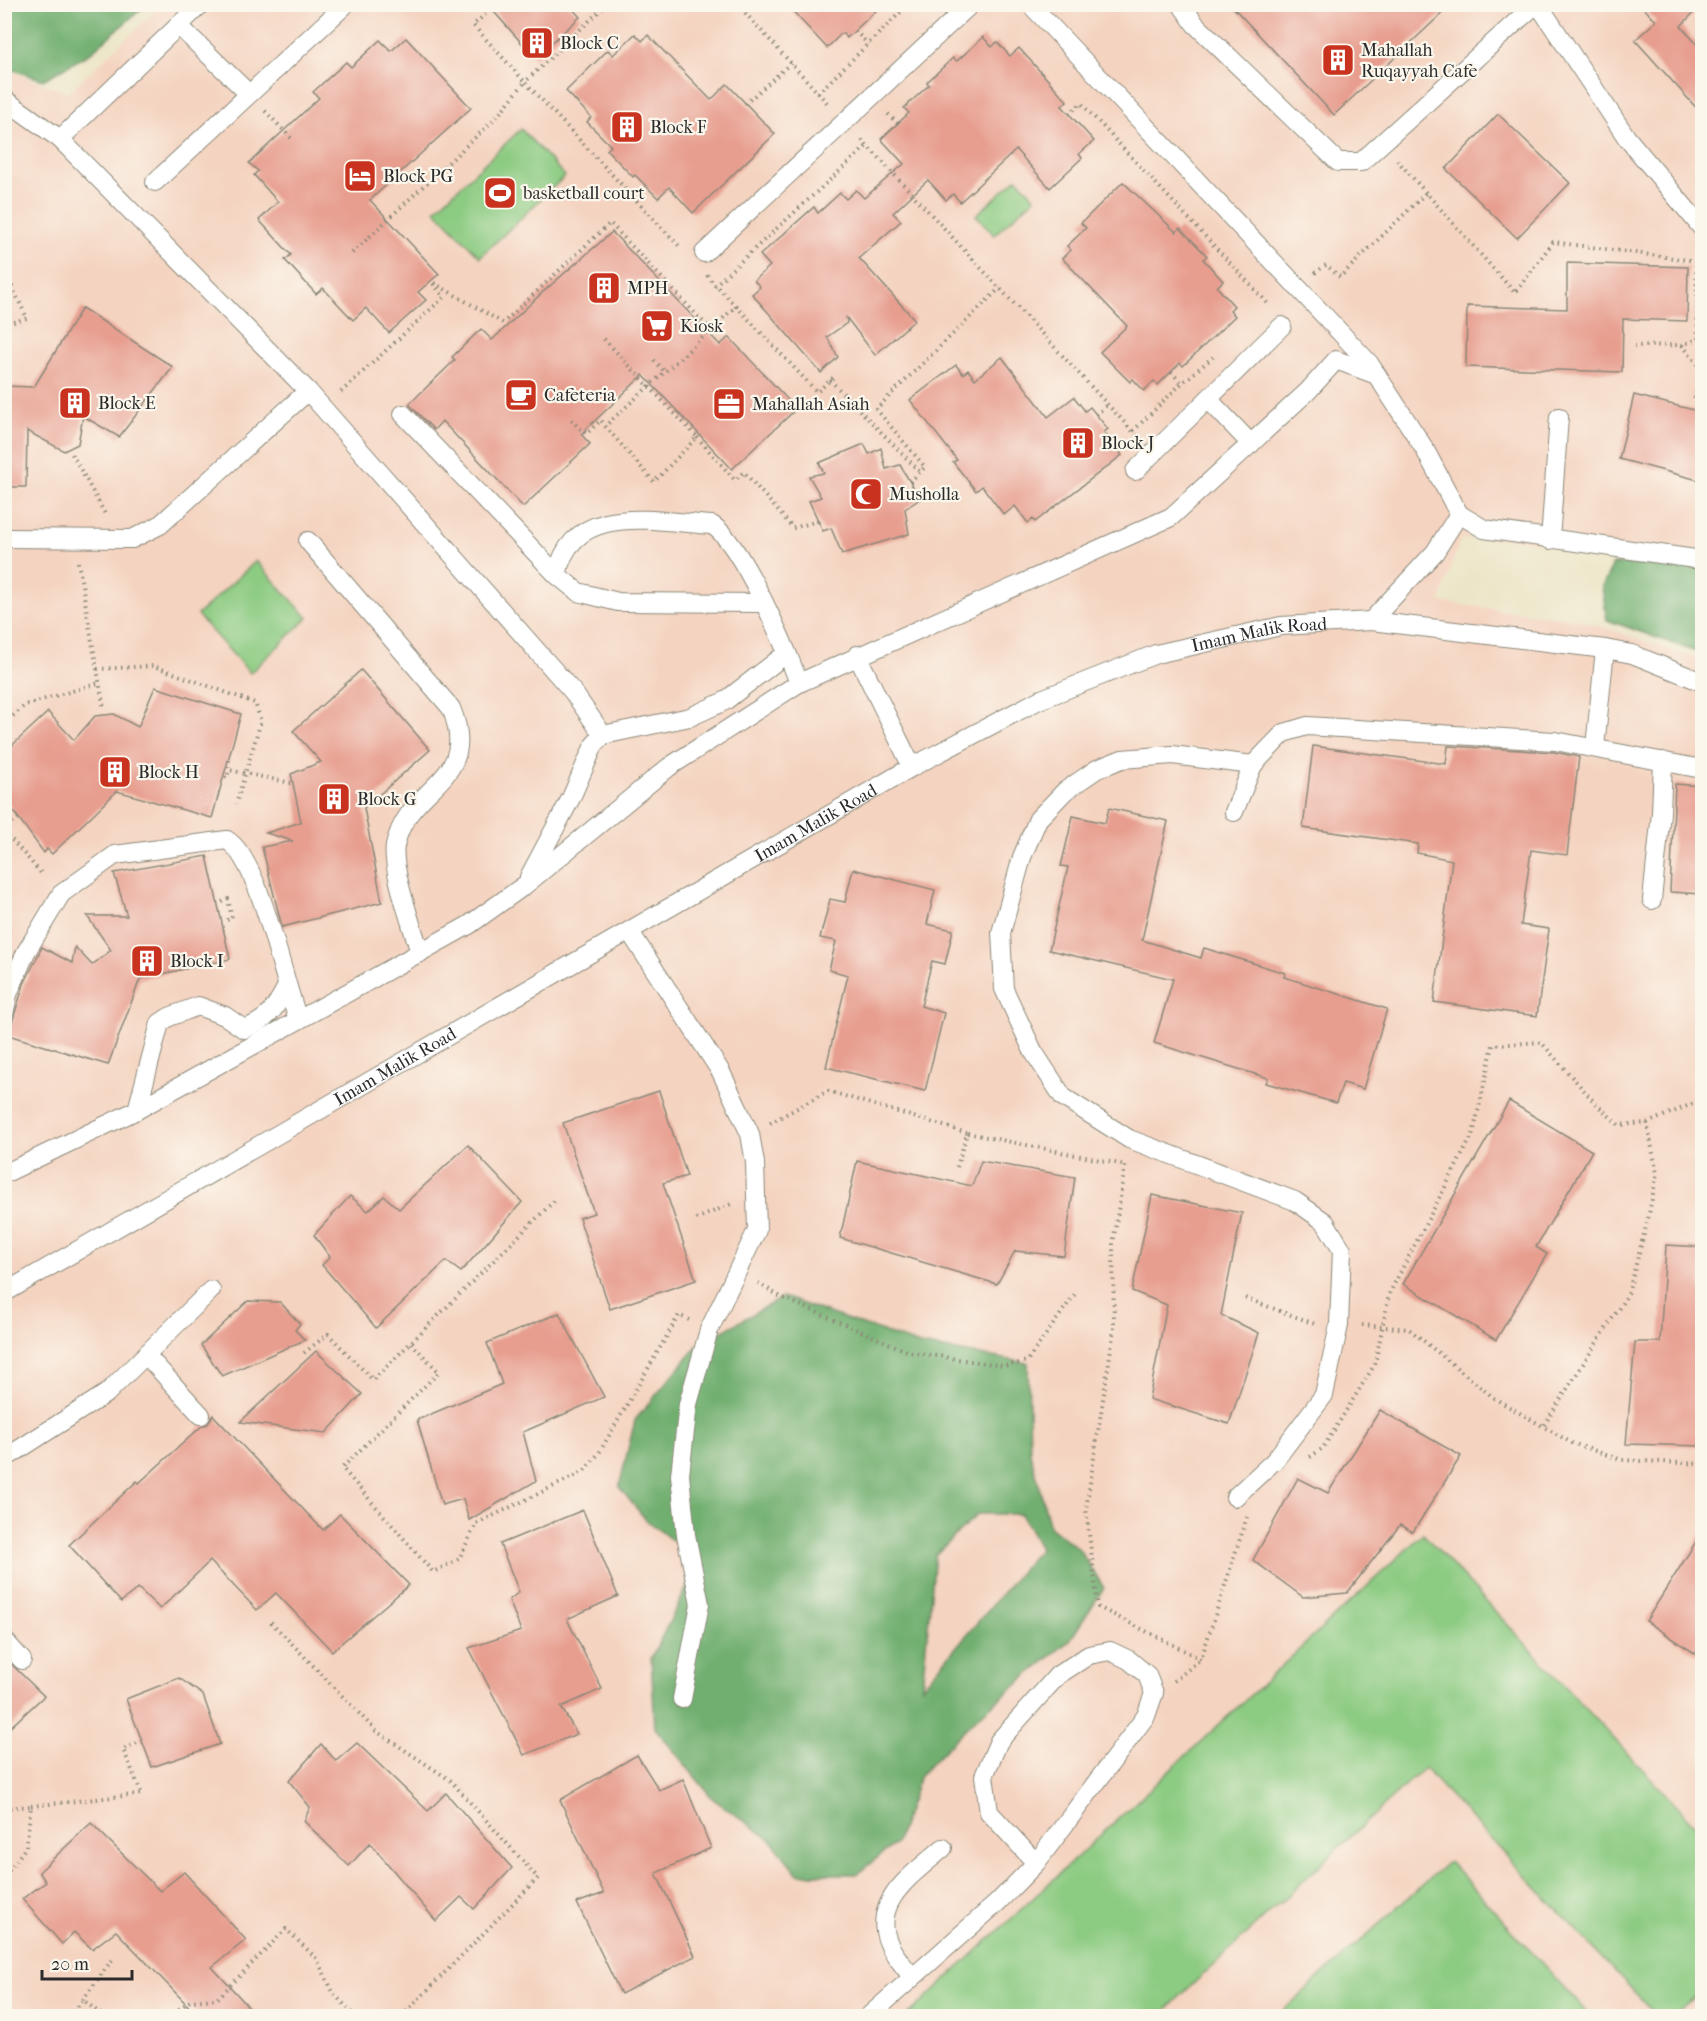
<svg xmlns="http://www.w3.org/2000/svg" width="1707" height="2021" font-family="'IM FELL French Canon',serif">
	<rect width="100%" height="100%" fill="#fbf7ec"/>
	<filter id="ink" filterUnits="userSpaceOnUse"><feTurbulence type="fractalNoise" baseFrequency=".0167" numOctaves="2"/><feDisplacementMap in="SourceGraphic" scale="12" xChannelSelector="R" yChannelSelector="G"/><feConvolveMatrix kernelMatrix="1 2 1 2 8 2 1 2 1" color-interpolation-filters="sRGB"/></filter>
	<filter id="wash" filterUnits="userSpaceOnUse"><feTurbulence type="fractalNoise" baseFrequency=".008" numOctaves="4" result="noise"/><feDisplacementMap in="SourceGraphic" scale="24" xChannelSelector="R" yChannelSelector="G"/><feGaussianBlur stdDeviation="1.35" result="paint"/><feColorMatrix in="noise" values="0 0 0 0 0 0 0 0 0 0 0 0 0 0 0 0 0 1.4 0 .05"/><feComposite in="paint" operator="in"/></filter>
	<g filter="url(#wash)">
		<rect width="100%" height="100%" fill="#ece5c7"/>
		<polygon fill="#f4d3c0" points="163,4 1702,5 1702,562 1504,538 1460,539 1440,602 1580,620 1702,660 1702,2016 5,2016 4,69 68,93"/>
		<g fill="#8ccb82" stroke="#5c7b56" stroke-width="1.5">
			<polygon points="521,129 565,176 480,257 435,210"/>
			<polygon points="1017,178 1035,198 994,235 976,215"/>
			<polygon points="256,561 308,618 250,673 197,615"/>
			<polygon points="1423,1534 1702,1833 1702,1989 1673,2016 1657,2016 1424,1768 1159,2016 907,2016"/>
			<polygon points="1449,1861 1590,2016 1277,2016"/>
		</g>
		<g fill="#71af70" stroke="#4e6d4e" stroke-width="1.5" fill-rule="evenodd">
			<polygon points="4,5 5,4 146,5 89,54 43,80 5,67"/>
			<polygon points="1613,564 1702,567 1702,654 1607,620 1602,587"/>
			<path d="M783,1297L920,1345L1028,1363L1030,1452L1050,1527L1079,1549L1104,1588L1070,1640L974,1720L920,1775L897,1842L857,1874H798L771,1840L713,1799L655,1728L651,1658L700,1562L646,1520L619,1487L635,1420L698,1345ZM978,1514H1021L1040,1549L922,1687L935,1555Z"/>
		</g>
		<g id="blocks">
			<g fill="#e79e8f">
				<polygon points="487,4 568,4 580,17 535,58"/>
				<polygon points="786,4 883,4 847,38 842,33 827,48"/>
				<polygon points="1230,4 1452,4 1334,115"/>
				<polygon points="1640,4 1702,4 1681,26 1702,50 1702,114 1635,40 1656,21"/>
				<polygon points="635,34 642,41 648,35 711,100 727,84 775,134 693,213 669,187 658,198 635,175 633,177 607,150 611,146 587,122 591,117 566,91 608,50 613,55"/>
				<polygon points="983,37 992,47 997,42 1010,56 1019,48 1067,101 1062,106 1094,141 1079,154 1082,158 1050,188 1016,150 960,202 953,194 946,200 928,180 893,213 901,221 859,258 915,320 875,355 846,317 847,323 827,337 838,357 821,373 752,294 760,287 754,280 770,266 760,255 814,207 818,213 840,193 846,199 856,190 864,198 904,164 881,139 909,113 904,108 929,85 927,82 953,58 957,61"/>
				<polygon points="406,38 471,108 370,200 439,274 418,292 426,300 389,333 366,308 353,320 323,288 316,294 285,260 291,255 259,220 278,202 254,175 258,171 249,163 319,98 313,92 346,62 351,67 380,40 391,51"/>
				<polygon points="1498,114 1570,183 1517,238 1446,169"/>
				<polygon points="1123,182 1176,232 1180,228 1207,256 1203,259 1223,281 1217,287 1234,306 1230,310 1235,316 1183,366 1180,363 1158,385 1154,381 1144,391 1133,379 1130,382 1100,352 1127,326 1062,258 1071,250 1067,246 1086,228 1081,223"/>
				<polygon points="612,232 720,345 729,337 790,402 787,404 794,411 732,469 643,375 581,434 590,444 523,507 442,421 434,430 409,404 455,360 452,357 481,329 492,340 544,291"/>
				<polygon points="1567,263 1688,267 1687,321 1623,319 1622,372 1466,367 1467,306 1567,309"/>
				<polygon points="82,308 173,367 119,437 83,416 78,444 64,451 27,431 26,487 4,487 4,386 34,387"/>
				<polygon points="1002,357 1048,417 1074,397 1085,411 1090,407 1108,429 1104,432 1122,455 1035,522 1033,519 1028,523 1015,506 1004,515 982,486 976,491 953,462 957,460 910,400 956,365 963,374 968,370 975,379"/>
				<polygon points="1634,395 1702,412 1702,481 1619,459"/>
				<polygon points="864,444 869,454 881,448 886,469 900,465 920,499 905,509 909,534 842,554 831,528 823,531 809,501 821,497 809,476 824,473 819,463"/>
				<polygon points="361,670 430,750 364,808 382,902 282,927 262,847 293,841 266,833 301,822 291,774 321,762 293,731"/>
				<polygon points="155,687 241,714 212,818 117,791 52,854 47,849 44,853 4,798 4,753 48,712 74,740 95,716 114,714 138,727"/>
				<polygon points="1313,746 1446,764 1448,746 1554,752 1579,757 1567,855 1531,850 1521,925 1549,929 1537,1016 1434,1002 1452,860 1417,853 1418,844 1303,828"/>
				<polygon points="1675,784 1702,786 1702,894 1670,892"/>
				<polygon points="1109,808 1168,821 1142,940 1201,958 1204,948 1285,973 1284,977 1387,1009 1363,1089 1343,1083 1336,1103 1266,1083 1268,1078 1154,1043 1173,979 1049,950 1068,867 1061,866 1073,816 1105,823"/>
				<polygon points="207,856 230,959 140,979 108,1065 8,1035 24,984 42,947 72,963 75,947 92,965 111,950 87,916 127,916 114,873"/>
				<polygon points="853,869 935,890 927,924 953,930 945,964 932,961 921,1006 944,1013 925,1091 826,1067 848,975 829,970 836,941 820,938 830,899 845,902"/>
				<polygon points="659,1091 687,1176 663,1183 696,1280 610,1309 579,1218 594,1213 563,1123"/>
				<polygon points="1509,1101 1592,1151 1536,1247 1547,1254 1496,1340 1403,1284"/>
				<polygon points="468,1145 522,1202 461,1272 446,1261 376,1328 322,1265 330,1257 314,1235 350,1196 368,1211 384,1196 399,1209"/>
				<polygon points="857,1161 972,1186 981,1161 1075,1177 1064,1256 1015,1251 997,1284 840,1238"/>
				<polygon points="1152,1195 1242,1213 1221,1315 1259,1333 1229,1424 1149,1399 1167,1305 1132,1291"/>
				<polygon points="1666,1245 1702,1247 1702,1446 1626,1444 1635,1342 1660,1342"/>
				<polygon points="248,1301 280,1302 300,1324 295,1330 305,1340 222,1376 201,1345"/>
				<polygon points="559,1313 604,1397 523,1432 536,1481 469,1520 463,1499 442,1505 417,1420 502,1384 487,1343"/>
				<polygon points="316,1351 362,1394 326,1433 240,1422"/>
				<polygon points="1380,1410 1461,1456 1413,1532 1400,1525 1347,1593 1303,1597 1253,1560 1298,1478 1328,1493"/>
				<polygon points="213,1415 323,1530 340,1514 409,1585 332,1651 276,1593 257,1610 210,1561 160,1609 138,1588 121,1602 69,1545 137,1481 139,1483 202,1426 208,1424"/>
				<polygon points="583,1510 618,1596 567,1619 602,1689 561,1707 577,1734 524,1755 469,1648 521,1631 509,1600 519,1592 500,1544"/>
				<polygon points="1702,1532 1702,1658 1646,1621"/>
				<polygon points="4,1657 44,1696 4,1733"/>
				<polygon points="179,1678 203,1695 220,1744 152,1767 126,1699"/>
				<polygon points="357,1743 428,1811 446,1793 512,1868 474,1909 461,1897 436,1921 370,1843 349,1866 304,1821 310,1807 289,1781 321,1744 336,1761"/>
				<polygon points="637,1755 659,1790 683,1779 711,1848 656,1873 695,1956 621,1994 577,1903 604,1893 560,1800"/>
				<polygon points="91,1823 160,1891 184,1872 246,1940 212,1967 257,2016 198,2016 116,1931 92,1949 74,1932 62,1944 22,1899 46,1882 39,1872"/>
			</g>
		</g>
	</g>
	<g filter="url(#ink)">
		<use href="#blocks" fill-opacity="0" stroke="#8c8879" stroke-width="1.5"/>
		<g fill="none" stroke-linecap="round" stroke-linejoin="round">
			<defs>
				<g id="service">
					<polyline points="201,4 60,139 308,391 573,692 603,735 594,745 571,798 529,877"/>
					<polyline points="1030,4 1369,363 1424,448 1459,514 1484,529 1702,560"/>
					<polyline points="1181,4 1195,24 1338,162 1361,162 1536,4"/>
					<polyline points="1538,4 1627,138 1702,228"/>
					<polyline points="178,25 249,94"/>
					<polyline points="4,99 60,139"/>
					<polyline points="155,182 344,6"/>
					<polyline points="704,253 971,4"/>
					<polyline points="1208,399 1251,444"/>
					<polyline points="403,414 557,575"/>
					<polyline points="1135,471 1282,326"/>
					<polyline points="4,538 132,539 160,525 308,391"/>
					<polyline points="1550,540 1559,417"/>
					<path d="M308,541L451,708C482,783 407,784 395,846C391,869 413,928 420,953"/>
					<polyline points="1371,621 1435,552 1459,514"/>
					<polyline points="857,655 912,767"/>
					<polyline points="799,683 1171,517 1308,391 1336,360 1377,375"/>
					<polyline points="603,735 690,717 725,701 787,653"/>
					<polyline points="1595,747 1605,649"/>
					<polyline points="1234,812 1253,765"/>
					<polyline points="1652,900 1661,813 1663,761"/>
					<polyline points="630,932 721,1072 750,1134 755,1163 757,1230 709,1330 688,1404 680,1475 686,1535 700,1604 682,1699"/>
					<path d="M4,1015L8,994L26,952L61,894L115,855L227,840C260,860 283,980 298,1019"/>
					<path d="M137,1110L160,1023L169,1017L198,1006L225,1016L244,1029C267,1021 275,1009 286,988"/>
					<path d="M4,1174L137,1110L469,925L525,885L669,767L799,683C786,648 741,542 712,525C657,522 572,500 557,575L578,592L618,602L762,603"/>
					<path id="s1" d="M4,1293L912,767L1039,700L1156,654L1281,626L1371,621L1605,649L1632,654L1702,682"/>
					<polyline points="146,1355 201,1415"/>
					<polyline points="4,1459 107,1393 211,1290"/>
					<polyline points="1235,1497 1275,1460 1324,1395 1339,1325 1342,1250 1325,1222 1295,1201 1129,1139 1063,1097 1033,1051 1004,989 1001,933 1022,857 1038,819 1065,791 1097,769 1122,759 1172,755 1253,765 1284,733 1307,726 1555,741 1702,769"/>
					<polyline points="4,1640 22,1660"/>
					<path d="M912,1977C905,1967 895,1957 890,1946C868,1902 914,1874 943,1848"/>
					<polyline points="869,2016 997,1903 1036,1863 1146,1716 1154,1693 1147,1675 1129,1660 1110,1651 1089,1655 1058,1675 999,1741 984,1776 989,1812 1036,1863"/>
				</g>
			</defs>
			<use href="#service" stroke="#8c8879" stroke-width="20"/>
			<g stroke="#8c8879" stroke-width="4" stroke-dasharray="1.5 4.5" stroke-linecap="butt">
				<polyline points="607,4 525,82 681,248"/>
				<polyline points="737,4 830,106"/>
				<polyline points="855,31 868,44"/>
				<polyline points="818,93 909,4"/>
				<polyline points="745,104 792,62"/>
				<polyline points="265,111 291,138"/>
				<polyline points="888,114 898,124"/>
				<polyline points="1069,114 1081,103 1270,306"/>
				<polyline points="862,140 1136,435"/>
				<polyline points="1397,160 1515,293 1553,242 1696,261 1698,339 1682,345 1634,346"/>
				<polyline points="352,253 496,118 525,82 473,25 488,12"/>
				<polyline points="4,270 27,318 4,325"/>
				<polyline points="1315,273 1326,265 1340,277 1426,193"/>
				<polyline points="707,275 715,285 867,146"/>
				<polyline points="434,283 503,323 610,223 711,330 736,306 715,285"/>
				<polyline points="736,306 817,392 836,375"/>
				<path d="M604,339L697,437L654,482L605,426C640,394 676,362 711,330"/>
				<polyline points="1682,345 1702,369 1694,401"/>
				<polyline points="654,360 665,372"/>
				<polyline points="1171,372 1182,383"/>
				<polyline points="830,380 920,472"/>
				<polyline points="341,392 444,297 431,281"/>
				<polyline points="1096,415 1108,404"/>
				<polyline points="571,420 586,434 601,420 605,426"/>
				<polyline points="1133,431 1182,383 1213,357"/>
				<polyline points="697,437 735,480 744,472 793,528 818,521"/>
				<polyline points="72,454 105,514"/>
				<polyline points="910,482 925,467 876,409 1000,288"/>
				<polyline points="78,562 104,709"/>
				<polyline points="97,669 154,666 255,703 261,721 236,804"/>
				<polyline points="4,724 25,705 99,683"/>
				<polyline points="229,760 229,770 291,783"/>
				<polyline points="225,777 227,778 229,770"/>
				<polyline points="4,815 11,823 18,818"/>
				<polyline points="4,831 41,873"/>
				<polyline points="222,902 228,899 232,918 227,920"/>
				<polyline points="770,1123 828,1091 967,1133"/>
				<polyline points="957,1167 967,1133 1125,1165 1113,1244 1114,1329 1086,1509 1098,1607 1201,1659 1247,1517"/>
				<polyline points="696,1219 734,1203"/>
				<polyline points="758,1283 781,1297 909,1352 1005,1366 1027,1361 1075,1294"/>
				<polyline points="1245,1298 1315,1324"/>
				<polyline points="1362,1325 1409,1329 1494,1398 1572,1443 1622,1460 1702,1464"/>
				<polyline points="411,1343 439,1372 342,1468 433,1572 459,1559 476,1524 583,1472 599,1453 679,1315 689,1320"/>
				<polyline points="304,1353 328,1334 373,1380 555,1200"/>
				<polyline points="1544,1425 1628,1294 1648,1219 1657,1173 1647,1123"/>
				<polyline points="1310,1457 1323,1448 1375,1364 1389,1294 1473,1134 1493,1045 1541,1042 1595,1103 1619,1125 1647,1123 1692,1104 1702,1104"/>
				<polyline points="271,1622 376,1731 450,1780 538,1878 402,2016"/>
				<polyline points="1174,1681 1201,1659"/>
				<polyline points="31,1806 142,1794 123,1749 142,1741"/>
				<polyline points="4,1808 31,1806 26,1847 4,1877"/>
				<polyline points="83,2000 114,1957"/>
				<polyline points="4,2013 8,2016"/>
				<polyline points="70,2016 83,2000 103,2016"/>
				<polyline points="169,2016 190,2001 217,1999 286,1929 317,1959 334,1994 355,2016"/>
			</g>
			<use href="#service" stroke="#fff" stroke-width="18"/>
		</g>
	</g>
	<defs>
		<symbol id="building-square" viewBox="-11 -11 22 22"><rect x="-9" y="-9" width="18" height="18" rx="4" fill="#c8321e" stroke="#fbf7ec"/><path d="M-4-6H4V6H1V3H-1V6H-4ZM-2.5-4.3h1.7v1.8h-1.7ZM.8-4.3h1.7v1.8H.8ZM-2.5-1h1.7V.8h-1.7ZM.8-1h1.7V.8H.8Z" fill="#fff"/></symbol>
		<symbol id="hotel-square" viewBox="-11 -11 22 22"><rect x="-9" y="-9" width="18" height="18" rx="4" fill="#c8321e" stroke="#fbf7ec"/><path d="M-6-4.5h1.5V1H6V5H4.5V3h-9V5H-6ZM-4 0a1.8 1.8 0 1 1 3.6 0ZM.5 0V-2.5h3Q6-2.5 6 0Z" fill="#fff"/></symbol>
		<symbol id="stadium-square" viewBox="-11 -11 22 22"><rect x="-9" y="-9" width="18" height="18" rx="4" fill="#c8321e" stroke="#fbf7ec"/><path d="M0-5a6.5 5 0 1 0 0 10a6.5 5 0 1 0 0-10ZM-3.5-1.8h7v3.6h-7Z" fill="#fff"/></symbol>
		<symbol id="supermarket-square" viewBox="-11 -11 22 22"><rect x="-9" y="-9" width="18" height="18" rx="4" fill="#c8321e" stroke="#fbf7ec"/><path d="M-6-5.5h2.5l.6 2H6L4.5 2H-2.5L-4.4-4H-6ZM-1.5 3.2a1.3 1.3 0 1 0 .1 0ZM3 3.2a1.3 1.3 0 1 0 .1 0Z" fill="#fff"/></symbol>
		<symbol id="cafe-square" viewBox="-11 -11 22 22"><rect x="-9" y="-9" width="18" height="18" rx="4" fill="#c8321e" stroke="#fbf7ec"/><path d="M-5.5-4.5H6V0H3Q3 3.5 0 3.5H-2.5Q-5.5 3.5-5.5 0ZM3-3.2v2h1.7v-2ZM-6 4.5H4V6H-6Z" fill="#fff"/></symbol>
		<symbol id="office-square" viewBox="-11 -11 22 22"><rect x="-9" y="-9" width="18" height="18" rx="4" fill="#c8321e" stroke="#fbf7ec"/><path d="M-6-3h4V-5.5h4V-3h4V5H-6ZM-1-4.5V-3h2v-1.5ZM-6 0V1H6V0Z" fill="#fff"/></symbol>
		<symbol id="mosque-square" viewBox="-11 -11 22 22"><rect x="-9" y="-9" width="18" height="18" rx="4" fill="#c8321e" stroke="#fbf7ec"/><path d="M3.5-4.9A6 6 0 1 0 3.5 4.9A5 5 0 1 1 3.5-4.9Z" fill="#fff"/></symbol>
	</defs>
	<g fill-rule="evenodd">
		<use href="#building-square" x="518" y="24" width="38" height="38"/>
		<use href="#building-square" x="1319" y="41" width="38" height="38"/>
		<use href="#building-square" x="608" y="108" width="38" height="38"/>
		<use href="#hotel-square" x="341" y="157" width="38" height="38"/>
		<use href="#stadium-square" x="481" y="174" width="38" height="38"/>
		<use href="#building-square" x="585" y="269" width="38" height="38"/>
		<use href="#supermarket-square" x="638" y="307" width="38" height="38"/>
		<use href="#cafe-square" x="502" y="376" width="38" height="38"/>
		<use href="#building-square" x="56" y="384" width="38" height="38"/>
		<use href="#office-square" x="710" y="385" width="38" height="38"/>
		<use href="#building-square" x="1059" y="424" width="38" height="38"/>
		<use href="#mosque-square" x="847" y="475" width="38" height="38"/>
		<use href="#building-square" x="96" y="753" width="38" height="38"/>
		<use href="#building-square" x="315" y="780" width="38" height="38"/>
		<use href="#building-square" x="128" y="942" width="38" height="38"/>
	</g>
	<g text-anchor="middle" stroke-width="4.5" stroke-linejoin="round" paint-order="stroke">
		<g font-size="18" fill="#2b2b2b" stroke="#fbf7ec" text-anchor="start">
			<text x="560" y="49">Block C</text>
			<text x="1361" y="56">Mahallah<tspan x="1361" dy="21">Ruqayyah Cafe</tspan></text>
			<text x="650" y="133">Block F</text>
			<text x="383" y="182">Block PG</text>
			<text x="523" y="199">basketball court</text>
			<text x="627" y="294">MPH</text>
			<text x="680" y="332">Kiosk</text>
			<text x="544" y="401">Cafeteria</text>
			<text x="98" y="409">Block E</text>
			<text x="752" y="410">Mahallah Asiah</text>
			<text x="1101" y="449">Block J</text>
			<text x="889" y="500">Musholla</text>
			<text x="138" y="778">Block H</text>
			<text x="357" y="805">Block G</text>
			<text x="170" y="967">Block I</text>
		</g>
		<g font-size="18" fill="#2b2b2b" stroke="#fbf7ec">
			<text dy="6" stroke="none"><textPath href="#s1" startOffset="1424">Imam Malik Road</textPath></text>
			<text dy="6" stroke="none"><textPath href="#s1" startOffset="938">Imam Malik Road</textPath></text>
			<text dy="6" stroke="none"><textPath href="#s1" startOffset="452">Imam Malik Road</textPath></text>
		</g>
	</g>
	<rect width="1707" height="2021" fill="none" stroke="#fbf7ec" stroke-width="24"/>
	<path d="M42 1970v9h90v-9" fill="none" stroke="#2b2b2b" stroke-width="3"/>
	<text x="51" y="1970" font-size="18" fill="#2b2b2b" stroke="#fbf7ec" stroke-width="4.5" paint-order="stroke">20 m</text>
</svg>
